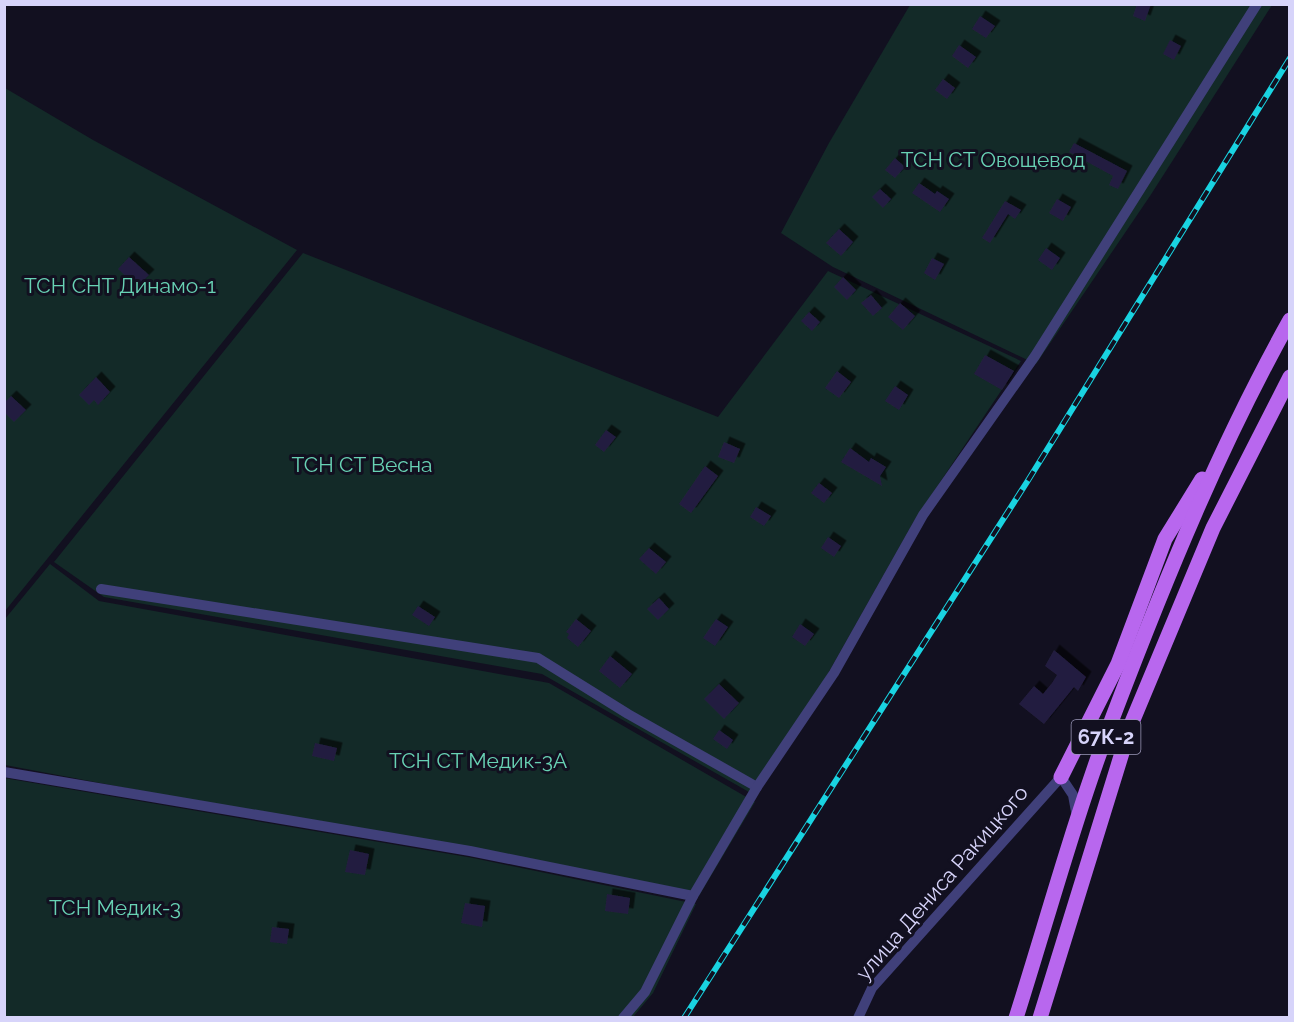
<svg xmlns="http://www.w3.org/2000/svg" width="1294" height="1022" font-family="Raleway,sans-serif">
	<defs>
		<filter id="shadow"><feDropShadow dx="5.5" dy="-5.5" stdDeviation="0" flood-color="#0009"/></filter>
	</defs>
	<rect width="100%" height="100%" fill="#121020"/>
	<g fill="#132a28">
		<polygon points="910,5 1272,5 1150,196 1036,364 833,267 781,233 829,143"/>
		<polygon points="5,88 93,140 297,250 5,611"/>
		<polygon points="303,253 718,417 828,271 1021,361 914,521 822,684 749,792 542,674 104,597 54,562"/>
		<polygon points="50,564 99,601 549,683 755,802 699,896 5,765 5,619"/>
		<polygon points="4,778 473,858 696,904 653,993 633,1017 5,1017"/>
	</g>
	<g fill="#241e3f" filter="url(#shadow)">
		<polygon points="1137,4 1151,4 1145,21 1133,16"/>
		<polygon points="980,16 995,26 986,38 972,29"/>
		<polygon points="1170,40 1181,46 1174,60 1163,54"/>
		<polygon points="959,45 976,57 968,68 952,56"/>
		<polygon points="943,79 955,88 947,99 935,90"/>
		<polygon points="1074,143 1127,171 1118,189 1109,185 1113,176 1069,152"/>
		<polygon points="895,158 905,167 895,178 885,170"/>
		<polygon points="919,183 935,194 937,191 949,199 940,212 912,193"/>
		<polygon points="880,189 891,199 883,208 872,197"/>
		<polygon points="1057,199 1071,207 1063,221 1049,213"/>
		<polygon points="1005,201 1021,210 1015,219 1008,214 990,243 982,238"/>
		<polygon points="839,229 853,242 841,256 826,243"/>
		<polygon points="1046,248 1060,258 1052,270 1038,260"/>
		<polygon points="129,257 149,275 137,287 118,269"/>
		<polygon points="932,258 944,264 935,280 924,273"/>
		<polygon points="843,277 856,290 847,300 834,287"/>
		<polygon points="871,295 882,308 873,316 861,303"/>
		<polygon points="900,303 915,316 903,330 888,317"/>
		<polygon points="809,312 820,322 812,331 801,321"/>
		<polygon points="985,355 1014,371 1002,390 974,374"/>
		<polygon points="837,371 851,382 839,398 825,388"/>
		<polygon points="96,377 110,392 98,405 94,400 89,405 79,395"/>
		<polygon points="895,386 908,395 899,410 885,401"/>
		<polygon points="11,396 26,410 14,422 4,412 4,403"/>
		<polygon points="606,430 616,437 604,452 595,445"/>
		<polygon points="724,442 740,449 734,463 718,457"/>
		<polygon points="850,448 869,462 871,458 886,467 880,476 882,486 841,462"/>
		<polygon points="705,466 718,476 691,513 679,504"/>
		<polygon points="819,483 832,493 824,503 811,493"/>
		<polygon points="756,507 771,516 764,526 750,517"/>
		<polygon points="828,537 841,546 834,557 821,548"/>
		<polygon points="649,548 666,562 656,574 639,559"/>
		<polygon points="659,598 669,609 658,620 647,609"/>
		<polygon points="418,606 435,617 429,626 412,615"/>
		<polygon points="576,619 591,631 578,647 567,638 569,634 566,632"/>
		<polygon points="716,619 728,627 715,646 703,638"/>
		<polygon points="800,624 814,634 805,646 792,637"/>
		<polygon points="1054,650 1086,677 1078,691 1074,687 1044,724 1019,704 1034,686 1043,694 1052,683 1057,675 1045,666"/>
		<polygon points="610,656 632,674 620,688 599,671"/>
		<polygon points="719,684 739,703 724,719 704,699"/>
		<polygon points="719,730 733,740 727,749 713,739"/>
		<polygon points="315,743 337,748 334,761 312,756"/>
		<polygon points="350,850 369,854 365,875 345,872"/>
		<polygon points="607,894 630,898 628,914 605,911"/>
		<polygon points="465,903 485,906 482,927 461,923"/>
		<polygon points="272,927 289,929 287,944 270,942"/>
	</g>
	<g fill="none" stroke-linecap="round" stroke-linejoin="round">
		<g stroke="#40407a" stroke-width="10">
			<polyline points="101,589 538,658 628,714 757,787"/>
			<polyline points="4,772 470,851 693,896"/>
			<polyline points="623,1018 645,992 693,896 757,787 834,673 923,515 1035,356 1257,4"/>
			<polyline points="858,1018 872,988 1061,777 1073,795 1077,817"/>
		</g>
		<g stroke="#b867ee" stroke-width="15">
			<polyline points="1061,777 1118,664 1165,539 1202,479"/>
			<path d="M1016,1018C1048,917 1076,813 1114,714C1165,580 1220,445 1290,320"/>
			<polyline points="1040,1018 1130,727 1213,528 1290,377"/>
		</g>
		<defs>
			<polyline id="rail" points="684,1018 1027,482 1290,58"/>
		</defs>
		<use href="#rail" stroke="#19d3e1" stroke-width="6"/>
		<use href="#rail" stroke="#121020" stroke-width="4" stroke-dasharray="11" stroke-linecap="butt"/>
	</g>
	<g text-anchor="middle" stroke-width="6" stroke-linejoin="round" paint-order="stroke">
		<rect fill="#121020" stroke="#9c99b9" stroke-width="1.5" x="1071.5" y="720" width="69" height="34" rx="4.5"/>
		<g font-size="20" font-weight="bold" fill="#d7d4fa">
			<text x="1106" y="744">67К-2</text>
		</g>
		<g font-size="21" fill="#68d2b4" stroke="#121020">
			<text x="993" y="167">ТСН СТ Овощевод</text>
			<text x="120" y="293">ТСН СНТ Динамо-1</text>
			<text x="362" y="472">ТСН СТ Весна</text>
			<text x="478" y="768">ТСН СТ Медик-3А</text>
			<text x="115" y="915">ТСН Медик-3</text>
		</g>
		<g font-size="21" fill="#d7d4fa" stroke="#121020">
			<text transform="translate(942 883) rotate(-49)" y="7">улица Дениса Ракицкого</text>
		</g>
	</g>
	<rect width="1294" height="1022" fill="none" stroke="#d7d4fa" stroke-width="12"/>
</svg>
